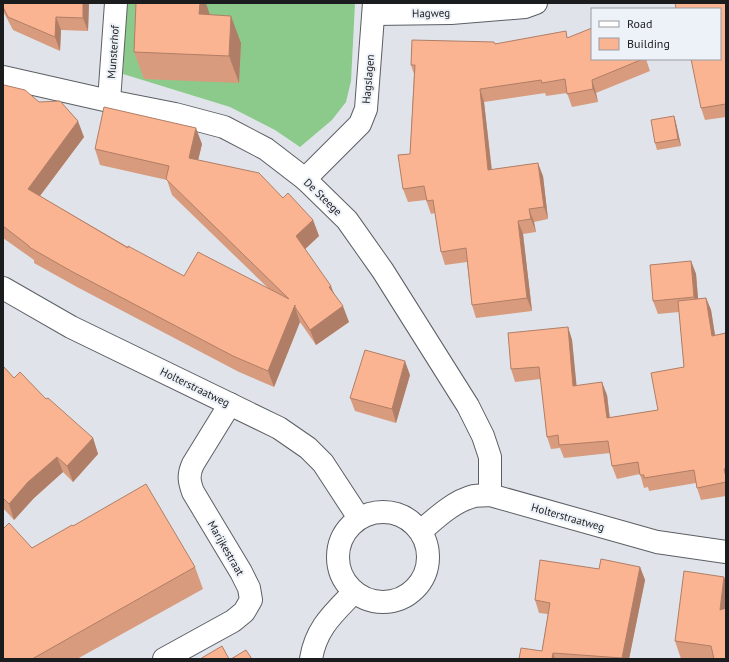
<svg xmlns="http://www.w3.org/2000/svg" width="729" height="662" font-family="'PT Sans',sans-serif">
	<rect width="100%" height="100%" fill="#e0e4ea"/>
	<polygon fill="#8cca8c" points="126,3 355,3 351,81 346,102 332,120 300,147 275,130 230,107 123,74"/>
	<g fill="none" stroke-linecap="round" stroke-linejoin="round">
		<defs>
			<g id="minor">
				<polyline points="374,14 451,13 525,7 536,3"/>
				<polyline points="3,77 109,101 175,114 224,127 266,149 305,179 347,220 383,271 468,406 483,436 490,457 490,495"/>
				<polyline points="109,101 116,3"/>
				<polyline points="305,179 360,124 366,109 374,3"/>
				<path d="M164,659L233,621L244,612L251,600L249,588L241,572L193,492C189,481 188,475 193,464L230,404"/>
			</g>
			<polyline id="tertiary" points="3,288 71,327 279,428 308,448 323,463 359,518"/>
			<g id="secondary">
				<circle cx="383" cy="557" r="45"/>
				<path d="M421,531C436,518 454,501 474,496C479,495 485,496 490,495L657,542L726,552"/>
				<path d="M311,659C316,628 333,614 354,592"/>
			</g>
		</defs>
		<use href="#minor" stroke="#5b5f64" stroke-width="24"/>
		<use href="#tertiary" stroke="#5b5f64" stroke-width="24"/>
		<use href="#secondary" stroke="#5b5f64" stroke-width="24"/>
		<use href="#minor" stroke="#fff" stroke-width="22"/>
		<use href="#tertiary" stroke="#fff" stroke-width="22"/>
		<use href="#secondary" stroke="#fff" stroke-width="22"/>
	</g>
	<g fill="#d89b7e">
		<polygon points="3,3 89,3 88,31 61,30 60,51 13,30 3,11"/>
		<polygon points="726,3 726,117 705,120 701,108 720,59"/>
		<polygon points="210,15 241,43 239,83 144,79 134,52"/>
		<polygon points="568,38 592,59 646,59 650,71 596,93 598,102 572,107 567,93 546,96 545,93 484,102 492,170 543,176 548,219 534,222 536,232 523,234 532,311 476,318 472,305 467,262 445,265 441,252 435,213 431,214 426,200 408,202 403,189 410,154 414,74 411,65 495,44"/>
		<polygon points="3,86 39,102 84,137 40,196 128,247 184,276 268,288 172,195 167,180 100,165 95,149 202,144 198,160 283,198 313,220 319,236 305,249 334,293 349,322 316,345 300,322 274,387 239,372 77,287 34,263 34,260 3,238"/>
		<polygon points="674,116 676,123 681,146 657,150 655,143"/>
		<polygon points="691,261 696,274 698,299 706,298 711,310 715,335 726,333 726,496 701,500 697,488 696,483 649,491 648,487 644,488 640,474 617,479 612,466 610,453 564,458 560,448 551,449 547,437 541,379 515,382 511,369 568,327 572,340 576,386 607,395 610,418 658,410 684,367 679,312 658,314 653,301"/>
		<polygon points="3,366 14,378 46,399 93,438 98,454 73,482 63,472 34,498 14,520 3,508"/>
		<polygon points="410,375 396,423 355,411 350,398"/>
		<polygon points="73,526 195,567 203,589 77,659 3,659 32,548"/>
		<polygon points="640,567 645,580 629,659 519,659 542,651 548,614 539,613 535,600 599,569"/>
		<polygon points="726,582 726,659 681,659 675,641"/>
	</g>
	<g fill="#b07e66">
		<polygon points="83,3 89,3 88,31 83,18"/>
		<polygon points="200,3 206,3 210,15 199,14"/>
		<polygon points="231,16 241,43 239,83 229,56"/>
		<polygon points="56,17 61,30 60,51 55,37"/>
		<polygon points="592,80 596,93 598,102 593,89"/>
		<polygon points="480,89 484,102 493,183 488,170"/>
		<polygon points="674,116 676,123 681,146 678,139"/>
		<polygon points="78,121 84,137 33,205 28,189"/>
		<polygon points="196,128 202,144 195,173 189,158"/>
		<polygon points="538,163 543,176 548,219 544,207"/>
		<polygon points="529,209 534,222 536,232 531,219"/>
		<polygon points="313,220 319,236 302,252 296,236"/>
		<polygon points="518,221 523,234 532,311 527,298"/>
		<polygon points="691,261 696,274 699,310 694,297"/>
		<polygon points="331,286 337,302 329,287"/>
		<polygon points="706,298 711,310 717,348 712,336"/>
		<polygon points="295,305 295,307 300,322 274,387 268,371"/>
		<polygon points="343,306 349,322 316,345 310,330"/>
		<polygon points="568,327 572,340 578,399 573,386"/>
		<polygon points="405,361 410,375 396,423 392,409"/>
		<polygon points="602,382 607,395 611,431 607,418"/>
		<polygon points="93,438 98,454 73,482 67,466"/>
		<polygon points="57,457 63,472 34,498 14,520 9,504 28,482"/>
		<polygon points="640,567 645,580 629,659 622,659 622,658"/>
		<polygon points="724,577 726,582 726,627 720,610"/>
		<polygon points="553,653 555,659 552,659"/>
	</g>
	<g fill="#fbb492" stroke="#b07e66">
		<polygon points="3,3 83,3 83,18 56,17 55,37 8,17 3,7"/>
		<polygon points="136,3 200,3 199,14 231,16 229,56 134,52"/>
		<polygon points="675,3 726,3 726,104 701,108 691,59 720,59 720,9 676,9"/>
		<polygon points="592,28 592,59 643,59 592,80 593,89 567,94 565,79 542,83 541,80 480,89 488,170 538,163 544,207 529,209 531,219 518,221 527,298 472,305 466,248 441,252 433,200 427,201 424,186 403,189 398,155 410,154 415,65 411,65 412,40 494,42 495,44 566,31 567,38"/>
		<polygon points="4,85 25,90 39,102 60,101 78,121 28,189 128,248 128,246 184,276 198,252 289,299 166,179 169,166 95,149 104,107 196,128 189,158 259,173 283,198 288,193 313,220 296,236 331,286 329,287 343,306 310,330 295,307 295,305 268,371 233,356 71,271 29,247 29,246 3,226 3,86"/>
		<polygon points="674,116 678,139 655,143 651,120"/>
		<polygon points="691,261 694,297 653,301 650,265"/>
		<polygon points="706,298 712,336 726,333 726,468 724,469 726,477 726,482 697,488 694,470 644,478 644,475 640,475 638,462 612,466 608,441 559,445 558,435 547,437 539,367 511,369 508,333 568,327 573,386 602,382 607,418 658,410 651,373 684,367 678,301"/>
		<polygon points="365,350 405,361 392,409 350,398"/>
		<polygon points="3,366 14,378 20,372 46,399 48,398 93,438 67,466 57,457 28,482 9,504 3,498"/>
		<polygon points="146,484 195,567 32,659 3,659 3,529 9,523 32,548 72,525 73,526"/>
		<polygon points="601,559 640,567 622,658 553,653 552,659 519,659 521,648 542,651 550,603 535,600 540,560 599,569"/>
		<polygon points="684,571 724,577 720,610 726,608 726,659 714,659 711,646 675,641"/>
		<polygon points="222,646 229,659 200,659"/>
		<polygon points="246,650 252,659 231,659"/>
	</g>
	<g text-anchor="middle" stroke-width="4" stroke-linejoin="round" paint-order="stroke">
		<g font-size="11" fill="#1b1c1e" stroke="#edf2f8">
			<text transform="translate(431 13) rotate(-1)" y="4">Hagweg</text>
			<text transform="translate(113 52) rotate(-86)" y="4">Munsterhof</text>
			<text transform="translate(368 79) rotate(-85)" y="4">Hagslagen</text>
			<text transform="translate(323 197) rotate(44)" y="4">De Steege</text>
			<text transform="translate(195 387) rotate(26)" y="4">Holterstraatweg</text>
			<text transform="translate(568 517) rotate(16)" y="4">Holterstraatweg</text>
			<text transform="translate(226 548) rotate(60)" y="4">Marijkestraat</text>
		</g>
	</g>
	<rect width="729" height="662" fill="none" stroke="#1b1c1e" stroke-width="8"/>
	<rect x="591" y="8" width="130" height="52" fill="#edf2f8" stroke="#999ca1"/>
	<rect x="599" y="21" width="20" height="6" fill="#ffffff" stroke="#999ca1"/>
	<text x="627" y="28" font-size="12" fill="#1b1c1e">Road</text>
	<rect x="599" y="38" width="20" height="12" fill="#fbb492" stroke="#999ca1"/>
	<text x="627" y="48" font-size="12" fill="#1b1c1e">Building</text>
</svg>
